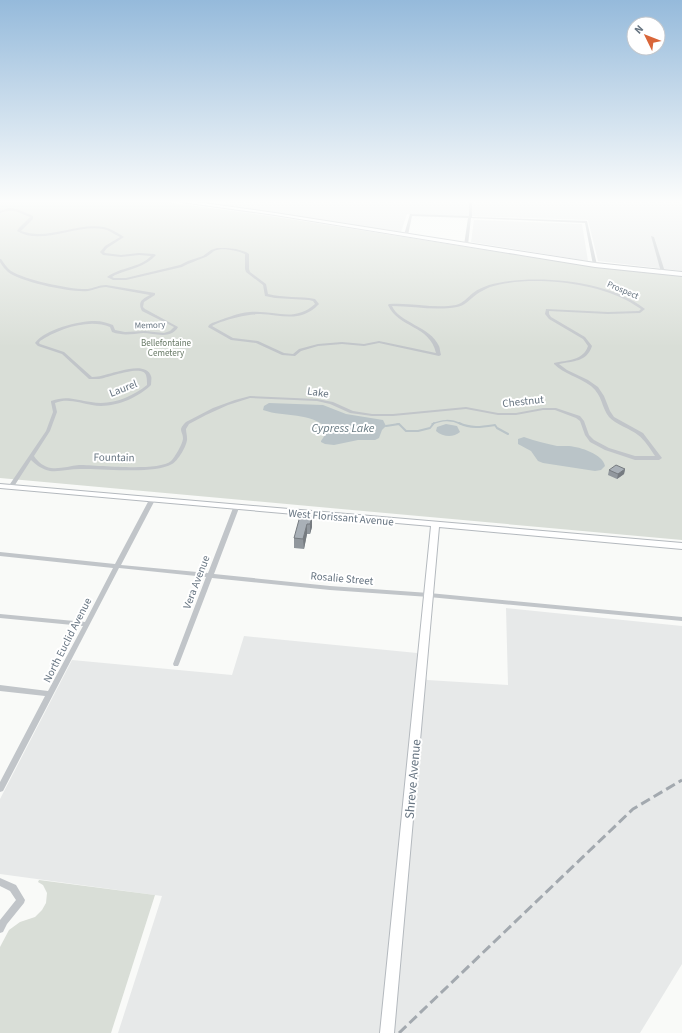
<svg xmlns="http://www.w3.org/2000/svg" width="682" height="1033" font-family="'Source Sans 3',sans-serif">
	<rect width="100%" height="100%" fill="#f9faf8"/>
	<g fill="#e7e9e9">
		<polygon points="225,202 682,202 682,271 598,261 588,220 407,214 401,232 223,205"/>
		<polygon points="474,220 582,224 588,261 471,242"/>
		<polygon points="506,608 682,626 682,964 640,1033 118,1033 162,896 0,874 0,799 72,660 232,675 244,636 417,653 427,680 508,685"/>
	</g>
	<g fill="#d9ded7">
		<polygon points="0,202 166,202 271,216 600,268 682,276 682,540 0,478"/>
		<polygon points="39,880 155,895 111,1033 0,1033 0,947 9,930 20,922 35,917 42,910 46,903 47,893 43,885 38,882"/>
	</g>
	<g fill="#bac4c8">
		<path d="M269,403L323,405L346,414L383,420L386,426L382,430L379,438L375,440H358L334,445L325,444L321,442V441L327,432L328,429C309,411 286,418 263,410L264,406Z"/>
		<path d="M446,424L457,426L460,432C453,438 443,437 436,431L437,427Z"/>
		<path d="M524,437C535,441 545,443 557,446C561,446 565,446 569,446C580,447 603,454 605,466L601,470L595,471L543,463L538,461L531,451L518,444V439Z"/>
	</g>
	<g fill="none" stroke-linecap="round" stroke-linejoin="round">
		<g stroke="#bac4c8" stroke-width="1.5">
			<polyline points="397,424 399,424"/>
			<path d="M432,424C442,420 450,419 461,424"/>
		</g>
		<g stroke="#bac4c8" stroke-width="2">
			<path d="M459,423C471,429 482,427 495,425L497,428L508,434"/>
			<polyline points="386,426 399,424 406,431 418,431 430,428 434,423"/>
		</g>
		<defs>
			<g id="secondary">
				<polygon points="181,202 196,202 275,213 595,263 682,272 682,276 595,267 275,215"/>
				<polygon points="0,484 682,543 682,549 439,527 394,1033 380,1033 431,526 0,488"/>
			</g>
		</defs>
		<use href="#secondary" stroke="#b4b9be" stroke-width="2"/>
		<g fill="#c1c5c9" fill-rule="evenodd">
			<polygon points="469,202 472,202 472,217 587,221 597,265 595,266 593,265 585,223 471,218 468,245 466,246 464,245 468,218 412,216 408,235 406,236 404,235 410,214 469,216"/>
			<path d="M9,208L17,209L33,216V219L21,231C48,241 76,222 104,227C111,229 118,233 124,237L107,248L104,252L105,253L121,255L139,253L154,254L156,255C146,267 129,269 115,275L112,277L114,278H126L180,265L188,261L203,256L211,250L217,248H226L236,249L246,252L249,254V269L250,272L266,284L268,294C283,298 300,296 315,299L319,304C301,323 283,315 260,314C248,314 222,320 212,326L233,338L258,341L284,353L293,354L299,349L318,344L342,342L364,344L379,341L436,353C430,325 398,328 388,305L389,304C411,302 434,309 456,305C462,304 468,297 473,293C478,289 484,287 489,285C532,273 610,280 645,309L640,313L608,314L549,311V314L551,317L585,337L592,346C587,362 573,361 559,364L567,370L588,380L598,387L604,396L610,411L614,417L643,433L662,458L659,460H635L605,450L590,442L585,435L580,421L576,418L555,410H543L516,415H498L466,409L393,416H372L350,413L330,404L317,401L250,398L228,405L206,415L189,424L186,429C186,432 187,435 187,438C188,444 178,461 172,464C153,475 104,468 80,469C70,469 60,472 50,471C42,469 36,465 31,460L13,488H9L8,487L46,431L53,412L51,402V401C67,395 76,400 91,402C111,406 132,397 147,385C147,382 147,378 146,375C142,364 108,378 99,379C96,379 93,379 89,379L62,354L38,346L35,343C45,329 79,321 95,321C102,321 107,323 113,325L115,330L125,332L145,331L164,333L170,331L174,327L142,311C137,301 143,299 150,295L106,287C99,287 94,290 88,291C72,293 21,282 8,272C5,269 2,266 0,262V259H1C4,263 7,268 11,271C25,280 72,290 88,289C94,288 99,285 106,285L155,293V295L144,302L143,307L145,309L178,327C171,340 154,333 143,333C132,334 123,336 112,332L110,327C89,318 58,329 40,341L39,343L40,344L64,352L92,377C97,377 102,376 108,374C118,372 146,361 151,376C152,378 151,382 151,385C137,399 111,409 92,405C79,403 68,398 55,403L57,412L50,431L34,456C38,462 44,467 51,468C61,469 70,466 79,465C98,465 158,472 171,461C175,457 182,445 183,439C183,430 177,431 186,422L213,408L235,400L250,396L317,399L333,402L353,411L372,414H393L466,407L498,413H516L543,408H556L580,416L584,421L589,435L594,440L609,448L635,456H655C651,450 644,439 638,435C631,429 615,424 609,417C601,407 603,396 591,386C579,377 564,374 554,364V363C567,360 583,361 588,346L583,339L549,319L545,314L546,309L608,312L639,311L641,309C636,306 632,303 628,301C593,282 528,275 490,287C486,289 481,291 477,294C470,299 465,306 457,307C435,311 414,306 392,306C399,323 430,326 439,346C440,348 440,352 441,355L439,356L379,343L364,346L342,344L318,346L301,351L295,356L282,355L256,343L231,340L208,327L209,325L212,323C224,319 237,313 250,312C275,310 294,323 315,304L313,301L309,300L275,298L265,296L263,285L246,272L245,269V254C238,251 222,247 214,251C210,254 207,257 203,258C196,261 189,263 182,267L126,280H113L107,277C120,267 140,268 151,256L139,255L121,257L103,255L100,252L105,246L120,237C114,234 109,230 103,229C76,224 42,246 17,231L19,228L30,217C17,212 14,208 0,213V211Z"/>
			<polygon points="651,236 654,237 665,272 664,273 661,272"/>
			<polygon points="152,498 155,500 121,565 208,573 233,508 236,506 239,508 214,574 330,586 429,593 682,617 682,621 429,597 330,590 212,578 179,664 178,666 174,666 173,664 206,577 119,568 3,791 0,792 0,782 45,696 0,691 0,685 48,691 83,626 0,618 0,614 85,622 113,568 0,556 0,552 115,564 149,500"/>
			<polygon points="0,878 16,885 25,900 24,903 7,924 3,932 0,933 0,920 16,900 10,891 0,886"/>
		</g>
		<use href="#secondary" fill="#fff" fill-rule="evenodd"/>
		<polyline stroke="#a3a9af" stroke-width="3" stroke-dasharray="10 4.5" stroke-linecap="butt" points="399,1033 633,809 682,780"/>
	</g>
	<g fill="#91979d">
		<polygon points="625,469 624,474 617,479 608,475 609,470"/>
		<polygon points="312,517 312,527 310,534 307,534 304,549 294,548 294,538"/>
	</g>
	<g fill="#767b80">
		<polygon points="625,469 624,474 617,479 618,474"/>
		<polygon points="312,517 312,527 310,534 310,524"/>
		<polygon points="307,524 307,534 304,549 303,539"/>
	</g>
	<g fill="#a9b0b7" stroke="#767b80">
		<polygon points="616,465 625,469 618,474 609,470"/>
		<polygon points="300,516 312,517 310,524 307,524 303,539 294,538"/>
	</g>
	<linearGradient id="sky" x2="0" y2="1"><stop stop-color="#95badb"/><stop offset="0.58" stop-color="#fcfdfc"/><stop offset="1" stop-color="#fcfdfc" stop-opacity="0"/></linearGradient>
	<rect width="682" height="347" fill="url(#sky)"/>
	<g text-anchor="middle" stroke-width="4" stroke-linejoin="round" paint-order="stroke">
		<g font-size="9" fill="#667481" stroke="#fff">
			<text transform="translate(623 290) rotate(23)" y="3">Prospect</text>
			<text transform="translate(150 325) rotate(-2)" y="3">Memory</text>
		</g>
		<g font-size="9" fill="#677965" stroke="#fff">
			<text x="166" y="346">Bellefontaine<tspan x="166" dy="10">Cemetery</tspan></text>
		</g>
		<g font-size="11" fill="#667481" stroke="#fff">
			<text transform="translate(123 388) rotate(-21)" y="4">Laurel</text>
			<text transform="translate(318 392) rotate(9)" y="4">Lake</text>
			<text transform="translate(523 401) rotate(-6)" y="4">Chestnut</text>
			<text transform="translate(114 457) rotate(1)" y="4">Fountain</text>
			<text transform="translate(341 517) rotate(5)" y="4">West Florissant Avenue</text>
			<text transform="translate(342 578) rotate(5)" y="4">Rosalie Street</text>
			<text transform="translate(196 582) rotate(-69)" y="4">Vera Avenue</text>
			<text transform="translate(67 640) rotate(-63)" y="4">North Euclid Avenue</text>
		</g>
		<g font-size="12" font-style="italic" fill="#677981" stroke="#fff">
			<text x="343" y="432">Cypress Lake</text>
		</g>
		<g font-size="13" fill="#667481" stroke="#fff">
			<text transform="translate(412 779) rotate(-85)" y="5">Shreve Avenue</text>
		</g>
	</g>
	<g transform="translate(646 36) rotate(313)"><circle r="19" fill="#ffffff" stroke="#c2c7cd"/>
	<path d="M0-3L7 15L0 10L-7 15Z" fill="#d96639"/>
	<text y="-6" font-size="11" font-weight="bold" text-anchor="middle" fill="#667481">N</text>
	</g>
</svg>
